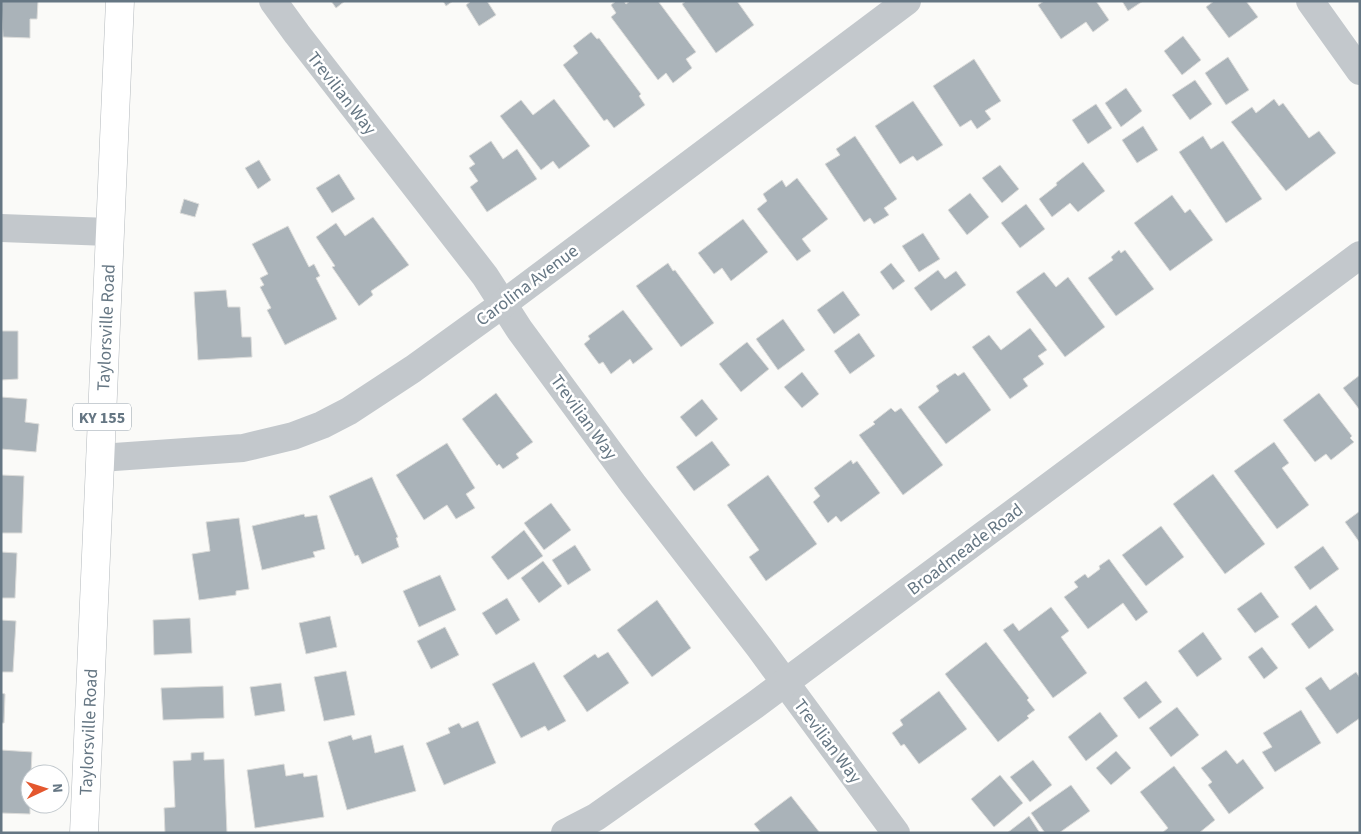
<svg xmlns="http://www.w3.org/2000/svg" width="1361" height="834" font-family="'Source Sans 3',sans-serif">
	<rect width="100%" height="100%" fill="#fafaf8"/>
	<g fill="#aab3b9" stroke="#dcdcda">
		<polygon points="1,1 38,1 37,19 30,19 30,38 3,37"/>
		<polygon points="331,1 345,1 336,8"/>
		<polygon points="443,1 453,1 446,6"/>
		<polygon points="471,1 487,1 496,15 479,26 466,5"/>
		<polygon points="616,1 624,1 626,4 630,1 658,1 696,52 686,59 692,68 673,83 666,73 658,80 611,17 616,13 611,5"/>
		<polygon points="686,1 737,1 754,25 716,53 682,4"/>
		<polygon points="1044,1 1096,1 1109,20 1093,32 1086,22 1061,39 1038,5"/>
		<polygon points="1122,1 1143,1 1128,11"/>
		<polygon points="1214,1 1246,1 1258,17 1229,38 1206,7"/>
		<polygon points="591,32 597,39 599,38 641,94 639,96 645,105 614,128 607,119 604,121 563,65 578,53 573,46"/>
		<polygon points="1183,36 1201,60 1182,75 1164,51"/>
		<polygon points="1228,57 1249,90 1226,105 1205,73"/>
		<polygon points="974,59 1001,101 985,111 991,119 977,129 971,120 960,127 933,86"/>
		<polygon points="1195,80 1212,104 1190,120 1172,95"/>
		<polygon points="1126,88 1142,111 1121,127 1105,103"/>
		<polygon points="554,99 590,146 559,169 553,161 541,170 500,116 521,100 533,115"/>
		<polygon points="1274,99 1279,106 1283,103 1309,138 1319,131 1336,153 1286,191 1231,122 1252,107 1256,113"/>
		<polygon points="913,101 943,145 917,161 913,156 900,164 875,126"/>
		<polygon points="1096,104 1112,128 1088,144 1072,120"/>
		<polygon points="1143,126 1158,150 1137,163 1122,140"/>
		<polygon points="855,136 897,199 884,208 889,215 874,224 870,218 864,222 825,164 840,155 836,149"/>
		<polygon points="1203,136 1211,149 1223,141 1262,199 1226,223 1179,152"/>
		<polygon points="491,141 503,159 517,149 537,179 487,212 470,187 478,181 469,168 475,164 469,156"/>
		<polygon points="259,160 271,180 258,189 245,168"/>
		<polygon points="1083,162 1105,191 1078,212 1070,203 1052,217 1039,199 1057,185 1056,183"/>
		<polygon points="1000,165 1019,189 1002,203 982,178"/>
		<polygon points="339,174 355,199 332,213 316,188"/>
		<polygon points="797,178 828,219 802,239 811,251 797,261 757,209 767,201 763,194 782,180 786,187"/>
		<polygon points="970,193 989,217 967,235 948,210"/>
		<polygon points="1172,195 1185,213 1190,209 1213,240 1170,271 1134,223"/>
		<polygon points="184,199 199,204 195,217 180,213"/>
		<polygon points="1026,204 1045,229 1020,248 1001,223"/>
		<polygon points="373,217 409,265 371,291 373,295 359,306 332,267 335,266 316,237 336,223 345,236"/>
		<polygon points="743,219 768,252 731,281 722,268 714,274 698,253"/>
		<polygon points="288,226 309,267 314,264 320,276 316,278 337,319 285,345 267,310 271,308 260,287 264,285 260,278 268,274 252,244"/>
		<polygon points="923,233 940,259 919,272 902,246"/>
		<polygon points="1119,250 1121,253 1125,250 1154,289 1116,316 1088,278 1113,260 1111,257"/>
		<polygon points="668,263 673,271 675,270 714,323 681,347 636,286"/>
		<polygon points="891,263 905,281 893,290 880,272"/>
		<polygon points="938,270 945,279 956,271 966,285 931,311 914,288"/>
		<polygon points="1044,272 1056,287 1068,277 1105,327 1065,357 1016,292"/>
		<polygon points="226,290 228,307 240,307 242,337 251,337 252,357 198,360 194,292"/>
		<polygon points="843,291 860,315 834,334 817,310"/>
		<polygon points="623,310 653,349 633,364 630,359 611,374 603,362 599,364 584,344 590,339 588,336"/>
		<polygon points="783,319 805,350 778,370 756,339"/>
		<polygon points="1030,328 1047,350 1038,356 1044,364 1023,379 1028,386 1010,399 972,347 989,335 1001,350"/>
		<polygon points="1,331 18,331 18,379 1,380"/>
		<polygon points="859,333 875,356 850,374 834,351"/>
		<polygon points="747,342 769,369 741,392 719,364"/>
		<polygon points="802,372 819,394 802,408 784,387"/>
		<polygon points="964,372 991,410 946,444 918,407 939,391 936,386 955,373 958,376"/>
		<polygon points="1360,375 1360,408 1359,409 1343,388"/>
		<polygon points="496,393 533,442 516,454 519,458 503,469 499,464 497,466 462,419"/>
		<polygon points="1319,393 1352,436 1350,438 1354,442 1331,460 1326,454 1315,462 1283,420"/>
		<polygon points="1,397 27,399 25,422 39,424 36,452 1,449"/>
		<polygon points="702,399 718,419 696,437 680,417"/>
		<polygon points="891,408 895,412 901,408 943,465 903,495 859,435 875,424 873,422"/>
		<polygon points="712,441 730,465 694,491 676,467"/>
		<polygon points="1274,442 1289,463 1282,468 1309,505 1277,529 1234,471"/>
		<polygon points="447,443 475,488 466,494 475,508 456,519 447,505 424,520 396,475"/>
		<polygon points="851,460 853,464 857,461 880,493 841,522 836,516 828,523 813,502 820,496 814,488"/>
		<polygon points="1213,474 1265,544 1225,574 1173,504"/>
		<polygon points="1,475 24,476 22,533 1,533"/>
		<polygon points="768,475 817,544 766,581 749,557 759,550 727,505"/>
		<polygon points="372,477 398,537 396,538 399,547 362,564 358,555 355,556 329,496"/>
		<polygon points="551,503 571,530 544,550 524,523"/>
		<polygon points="1360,511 1360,543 1345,522"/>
		<polygon points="304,514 305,517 317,515 325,549 313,552 315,557 262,570 252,526"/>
		<polygon points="239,518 249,589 236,591 236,595 199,600 192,554 210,551 206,522"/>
		<polygon points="1161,526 1184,557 1146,586 1122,555"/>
		<polygon points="524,530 543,556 508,580 491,557"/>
		<polygon points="575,545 591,570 568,585 552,560"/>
		<polygon points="1323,546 1339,569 1310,590 1294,567"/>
		<polygon points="1,552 17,553 15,598 1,598"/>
		<polygon points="1109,559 1148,612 1136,621 1123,603 1088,629 1064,597 1078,587 1074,582 1085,574 1088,578 1100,569 1099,566"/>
		<polygon points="543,561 562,586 539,603 521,578"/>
		<polygon points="440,575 456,610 419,627 403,591"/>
		<polygon points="1261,592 1279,617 1255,633 1237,609"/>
		<polygon points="507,598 520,620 496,635 482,613"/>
		<polygon points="657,600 691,648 652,677 617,630"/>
		<polygon points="1316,605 1334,630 1309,649 1291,624"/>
		<polygon points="1051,607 1069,631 1061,637 1087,673 1053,698 1003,630 1013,623 1019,631"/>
		<polygon points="330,616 337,647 306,654 299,623"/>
		<polygon points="190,618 192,653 154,655 153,620"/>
		<polygon points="1,620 16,621 13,672 1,672"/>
		<polygon points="445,627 459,655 431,669 417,641"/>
		<polygon points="1203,632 1222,659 1197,677 1178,651"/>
		<polygon points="986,642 1029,698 1027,700 1035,710 1027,716 1029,718 998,742 945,674"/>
		<polygon points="1262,647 1278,668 1264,679 1248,657"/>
		<polygon points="608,652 629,683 587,712 563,676 595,654 598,658"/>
		<polygon points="534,662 566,721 548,731 545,726 521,738 492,684"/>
		<polygon points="346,671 355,715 324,721 314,677"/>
		<polygon points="1356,672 1360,678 1360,718 1337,734 1305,688 1321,677 1330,690"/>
		<polygon points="1146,681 1162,702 1139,719 1123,698"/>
		<polygon points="281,683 285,711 255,716 250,687"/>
		<polygon points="223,686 224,718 163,720 161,688"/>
		<polygon points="939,691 967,729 919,764 904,744 901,746 892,733 903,725 900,720"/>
		<polygon points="1,693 5,694 4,723 1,723"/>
		<polygon points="1177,707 1199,735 1171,757 1149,728"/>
		<polygon points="1301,710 1321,743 1275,772 1262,752 1272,747 1263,733"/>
		<polygon points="1100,712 1118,736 1086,761 1068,737"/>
		<polygon points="478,721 496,763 444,785 426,743 450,733 448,728 459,723 462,728"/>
		<polygon points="351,735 353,740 371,735 375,753 403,745 416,791 347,810 328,742"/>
		<polygon points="1,750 32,752 31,774 30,774 30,814 1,813"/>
		<polygon points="1226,750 1237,764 1243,759 1264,788 1229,814 1208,785 1212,782 1201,768"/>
		<polygon points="1116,751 1131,768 1111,785 1096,768"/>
		<polygon points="204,752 204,760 224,759 227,833 165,833 164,808 175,807 173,761 191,760 191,753"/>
		<polygon points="1033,760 1052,785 1030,802 1010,777"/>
		<polygon points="284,764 286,776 303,773 304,777 317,775 324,817 255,828 247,770"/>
		<polygon points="1174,766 1215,820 1199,833 1162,833 1168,828 1140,792"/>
		<polygon points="1000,775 1023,803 994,827 971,799"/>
		<polygon points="1071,785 1090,811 1059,833 1045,833 1031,813"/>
		<polygon points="791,796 820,833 761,833 754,824"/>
		<polygon points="1029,816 1040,833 1007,833"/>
	</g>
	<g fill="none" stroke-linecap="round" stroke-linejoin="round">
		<defs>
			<g id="primary">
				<path id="s1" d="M84,833L120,1"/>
			</g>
		</defs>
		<use href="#primary" stroke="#b5babe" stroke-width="29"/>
		<g stroke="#c3c8cc" stroke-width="28">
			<polyline points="273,1 297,34 485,276 519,329 633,484 759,647 896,833"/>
			<polyline points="1310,1 1360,71"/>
			<polyline points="1,228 109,232"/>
			<polyline points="100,458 243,448 293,436 322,425 349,411 413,369 503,304 907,1"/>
			<polyline points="565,833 596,817 755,705 1360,255"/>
		</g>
		<use href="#primary" stroke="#fff" stroke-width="28"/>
	</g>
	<g text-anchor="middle" stroke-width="5" stroke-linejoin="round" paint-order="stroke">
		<rect fill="#fff" stroke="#939fa8" stroke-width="1" x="73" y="403.5" width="58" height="27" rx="4"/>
		<g font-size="16" font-weight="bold" fill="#657683">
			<text x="102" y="423">KY 155</text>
		</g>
		<g font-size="18" fill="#657683" stroke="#fff">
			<text transform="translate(342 93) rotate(52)" y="6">Trevilian Way</text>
			<text transform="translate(527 285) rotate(-37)" y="6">Carolina Avenue</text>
			<text dy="6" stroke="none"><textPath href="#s1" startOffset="506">Taylorsville Road</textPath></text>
			<text transform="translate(584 417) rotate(54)" y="6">Trevilian Way</text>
			<text transform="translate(965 549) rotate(-37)" y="6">Broadmeade Road</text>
			<text dy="6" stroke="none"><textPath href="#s1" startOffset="101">Taylorsville Road</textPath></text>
			<text transform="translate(828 741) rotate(53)" y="6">Trevilian Way</text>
		</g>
	</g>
	<rect width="1361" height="834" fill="none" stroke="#657683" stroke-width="5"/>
	<g transform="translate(45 789) rotate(86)"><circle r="24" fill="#ffffff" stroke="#c1c8cd"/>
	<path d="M0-4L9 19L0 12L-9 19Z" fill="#e4572e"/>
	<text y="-8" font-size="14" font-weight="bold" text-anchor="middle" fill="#657683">N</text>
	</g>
</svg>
